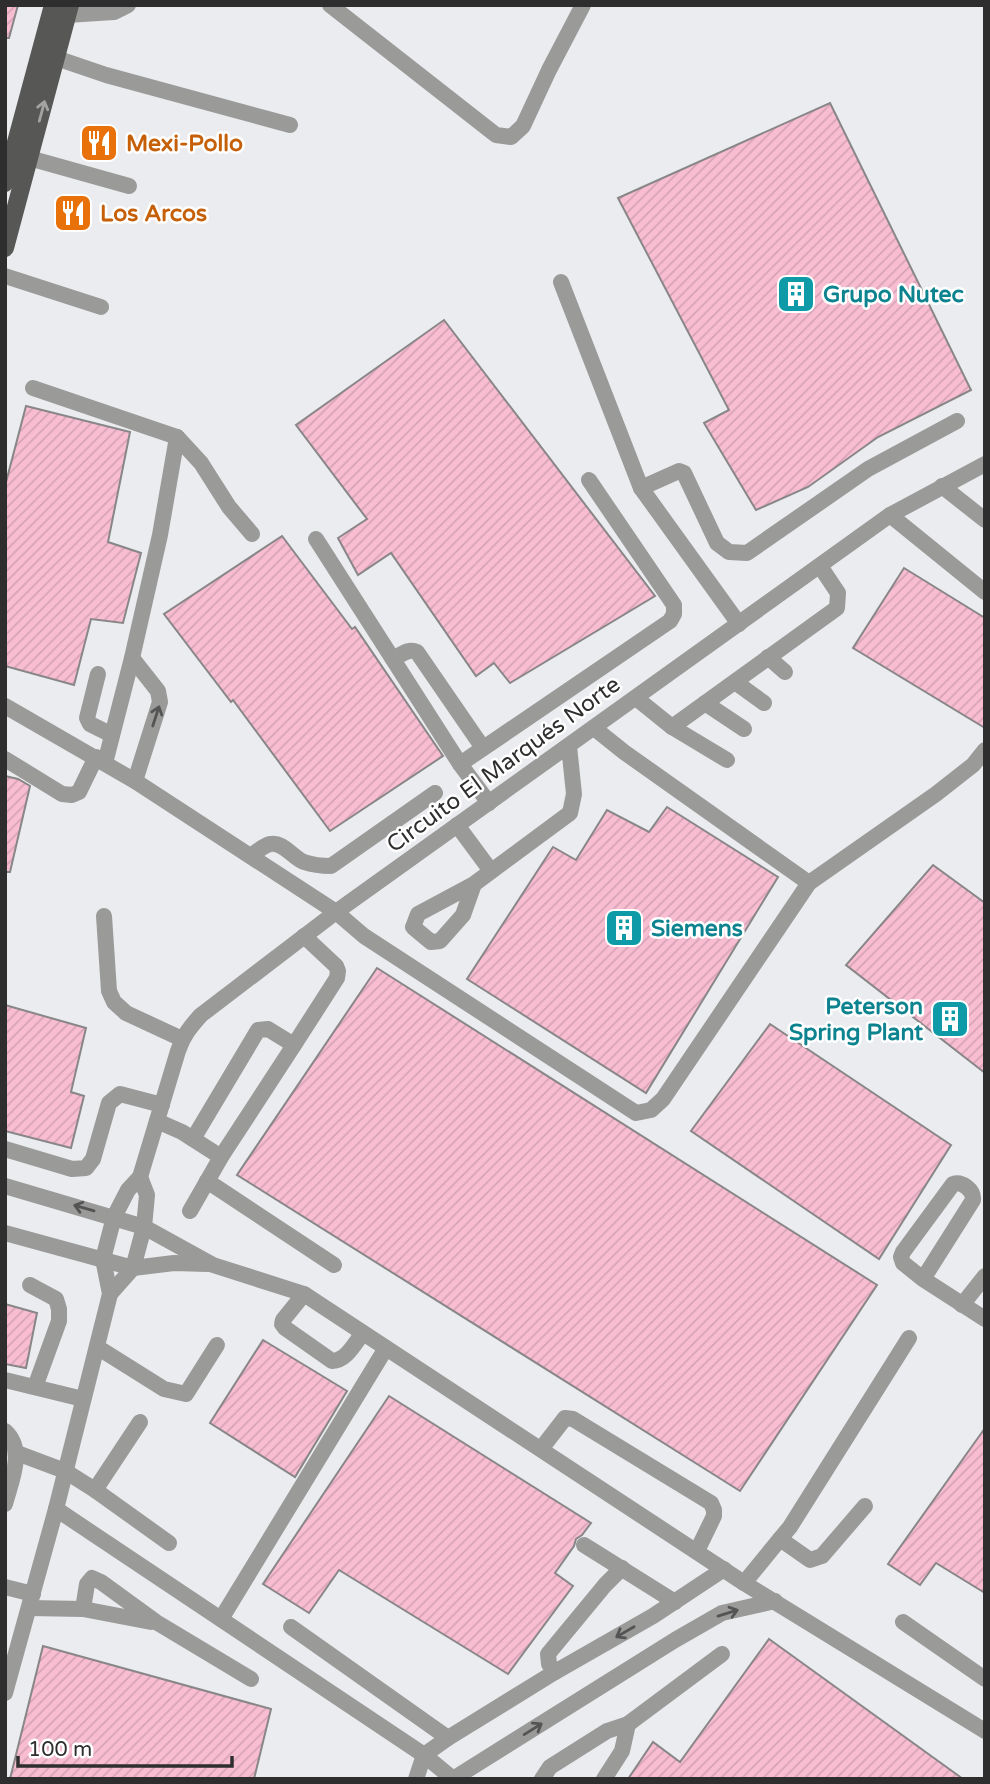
<svg xmlns="http://www.w3.org/2000/svg" width="990" height="1784" font-family="'Varela Round',sans-serif">
	<defs>
		<pattern id="building-hatch" width="6" height="6" patternUnits="userSpaceOnUse" patternTransform="scale(1.75)"><rect width="6" height="6" fill="#f9bdd2"/><path d="M-1 1l2-2M0 6l6-6M5 7l2-2" fill="none" stroke="#d6a3b5"/></pattern>
	</defs>
	<rect width="100%" height="100%" fill="#ebecef"/>
	<g fill="url(#building-hatch)" stroke="#898687" stroke-width="2">
		<polygon points="5,5 18,5 9,38 5,38"/>
		<polygon points="830,103 971,390 878,437 808,487 756,510 704,423 729,410 618,198"/>
		<polygon points="444,320 655,596 510,683 494,663 476,676 391,553 358,575 338,538 367,519 296,425"/>
		<polygon points="26,406 130,432 108,542 141,553 123,623 91,619 74,685 5,666 5,486"/>
		<polygon points="282,536 352,629 355,627 443,756 330,831 233,700 231,702 164,614"/>
		<polygon points="904,568 985,618 985,728 853,648"/>
		<polygon points="5,776 18,779 30,786 10,872 5,872"/>
		<polygon points="667,807 778,877 646,1093 467,979 553,847 576,860 607,810 649,832"/>
		<polygon points="933,865 985,903 985,1073 846,965"/>
		<polygon points="377,968 877,1285 740,1491 237,1175"/>
		<polygon points="5,1005 86,1028 71,1092 84,1096 71,1148 5,1131"/>
		<polygon points="770,1024 951,1145 879,1259 691,1131"/>
		<polygon points="5,1304 37,1313 26,1368 5,1364"/>
		<polygon points="263,1340 347,1391 295,1477 210,1423"/>
		<polygon points="389,1396 591,1523 582,1535 576,1539 574,1546 555,1573 573,1586 508,1674 339,1570 309,1613 263,1584"/>
		<polygon points="985,1428 985,1593 936,1563 920,1585 888,1564"/>
		<polygon points="769,1639 963,1779 628,1779 653,1742 680,1762"/>
		<polygon points="43,1646 271,1709 254,1779 10,1779"/>
	</g>
	<g fill="none" stroke-linecap="round" stroke-linejoin="round">
		<g stroke="#9a9a99" stroke-width="16">
			<polyline points="330,5 496,135 511,137 523,126 549,70 583,5"/>
			<polyline points="67,15 114,12 128,5"/>
			<polyline points="56,58 106,75 290,125"/>
			<polyline points="29,158 129,186"/>
			<polyline points="5,276 101,307"/>
			<polyline points="561,282 641,488 739,624"/>
			<polyline points="33,388 177,437 201,463 229,507 252,534"/>
			<polyline points="942,486 985,520"/>
			<polyline points="641,488 679,471 684,473 717,543 729,552 747,553 868,469 957,421"/>
			<polyline points="890,515 985,592"/>
			<polyline points="316,539 460,764 489,803"/>
			<polyline points="768,657 785,672"/>
			<polyline points="132,658 158,691 160,702 135,781"/>
			<path d="M393,659C401,655 408,648 417,652L483,748"/>
			<polyline points="98,674 87,718 90,724 112,735"/>
			<polyline points="735,682 764,703"/>
			<polyline points="636,698 672,727 837,608 838,593 820,566"/>
			<polyline points="705,703 744,729"/>
			<polyline points="5,706 135,781 336,912 364,936 636,1113 651,1110 663,1099 809,883 624,752 594,728"/>
			<polyline points="672,727 727,760"/>
			<polyline points="5,759 62,794 72,795 79,792 96,757"/>
			<polyline points="105,763 132,658 160,535 177,437"/>
			<polyline points="460,764 670,621 674,614 674,605 589,480"/>
			<polyline points="457,825 491,871"/>
			<path d="M251,856C256,852 263,846 270,844C283,841 293,858 304,862C313,865 322,866 331,866L435,793"/>
			<polyline points="809,883 936,794 973,765 985,750"/>
			<polyline points="474,884 418,914 413,927 431,942 440,941 463,915 474,884 570,813 574,794 569,746"/>
			<polyline points="104,916 109,991 114,1002 126,1013 182,1039"/>
			<polyline points="294,1045 337,978 338,971 336,966 304,936"/>
			<polyline points="157,1121 182,1132 221,1157"/>
			<polyline points="5,1149 72,1169 86,1168 93,1159 109,1103 120,1094 162,1105"/>
			<polyline points="207,1181 334,1265"/>
			<polyline points="5,1186 144,1227 213,1265 304,1294 744,1583 985,1731"/>
			<polyline points="190,1211 221,1157 294,1045 268,1029 258,1030 193,1139"/>
			<polyline points="5,1233 133,1268 174,1263 207,1264"/>
			<path d="M923,1279L973,1200C974,1190 962,1181 953,1184L903,1252L901,1257L903,1263L923,1279L985,1319"/>
			<polyline points="30,1285 56,1299 59,1309 59,1321 35,1387"/>
			<polyline points="110,1294 133,1268 144,1227 147,1195 140,1177"/>
			<path d="M304,1294L283,1320L282,1324L285,1328L332,1361C347,1360 354,1344 363,1333"/>
			<polyline points="962,1305 985,1276"/>
			<polyline points="97,1347 164,1389 186,1394 217,1345"/>
			<polyline points="5,1380 83,1399"/>
			<path d="M5,1431C26,1450 11,1481 5,1504"/>
			<polyline points="541,1449 565,1418 573,1419 711,1503 714,1510 714,1516 697,1551"/>
			<polyline points="17,1453 65,1471 95,1490 140,1422"/>
			<polyline points="95,1490 169,1543"/>
			<polyline points="56,1509 424,1755 453,1779"/>
			<polyline points="780,1539 790,1527 909,1338"/>
			<polyline points="584,1545 675,1602"/>
			<polyline points="744,1583 780,1539 810,1560 822,1556 865,1506"/>
			<polyline points="5,1587 33,1594"/>
			<polyline points="29,1608 83,1609 151,1622"/>
			<polyline points="83,1609 87,1584 92,1578 101,1582 156,1622 251,1679"/>
			<polyline points="221,1619 386,1348"/>
			<polyline points="903,1622 985,1679"/>
			<polyline points="291,1627 448,1738"/>
			<polyline points="555,1672 549,1664 548,1654 605,1585 622,1568"/>
			<path d="M5,1693L56,1509L110,1294L103,1259L114,1217L128,1190L140,1177L178,1051C183,1036 190,1027 201,1015L336,912L890,515L985,464"/>
			<polyline points="628,1724 722,1654"/>
			<polyline points="416,1779 424,1755 448,1738 555,1672 653,1616 724,1569"/>
			<polyline points="453,1779 675,1640 722,1613 775,1601"/>
			<polyline points="542,1779 550,1767 607,1731 628,1724 622,1751 604,1779"/>
		</g>
		<g stroke="#575856" stroke-width="18">
			<polyline points="5,183 53,5"/>
			<polyline points="5,248 70,5"/>
		</g>
	</g>
	<defs><path id="oneway-shaft" d="M-6 0H5M1.5-3L5.5 0L1.5 3" fill="none" stroke-width="1.6" stroke-linecap="round" stroke-linejoin="round" transform="scale(1.75)"/></defs>
	<use stroke="#a3a3a2" href="#oneway-shaft" transform="translate(42 111) rotate(-75)"/>
	<g stroke="#545454">
		<use href="#oneway-shaft" transform="translate(156 716) rotate(-72)"/>
		<use href="#oneway-shaft" transform="translate(84 1208) rotate(-164)"/>
		<use href="#oneway-shaft" transform="translate(728 1613) rotate(-17)"/>
		<use href="#oneway-shaft" transform="translate(625 1632) rotate(150)"/>
		<use href="#oneway-shaft" transform="translate(533 1729) rotate(-32)"/>
	</g>
	<defs>
		<symbol id="restaurant-square" viewBox="-11 -11 22 22"><rect x="-9" y="-9" width="18" height="18" rx="4" fill="#e8710a" stroke="#fff"/><path d="M-5-6h1v4h1v-4h1v4h1v-4h1v5L-1.5 .5V6h-2V.5L-5-1ZM5-6V6H3V1.5H1.5Q1.5-4 5-6Z" fill="#fff"/></symbol>
		<symbol id="building-square" viewBox="-11 -11 22 22"><rect x="-9" y="-9" width="18" height="18" rx="4" fill="#0f9aa8" stroke="#fff"/><path d="M-4-6H4V6H1V3H-1V6H-4ZM-2.5-4.3h1.7v1.8h-1.7ZM.8-4.3h1.7v1.8H.8ZM-2.5-1h1.7V.8h-1.7ZM.8-1h1.7V.8H.8Z" fill="#fff"/></symbol>
	</defs>
	<g fill-rule="evenodd">
		<use href="#restaurant-square" x="77" y="121" width="44" height="44"/>
		<use href="#restaurant-square" x="51" y="191" width="44" height="44"/>
		<use href="#building-square" x="774" y="272" width="44" height="44"/>
		<use href="#building-square" x="602" y="906" width="44" height="44"/>
		<use href="#building-square" x="928" y="997" width="44" height="44"/>
	</g>
	<g text-anchor="middle" stroke-width="5" stroke-linejoin="round" paint-order="stroke">
		<g font-size="23" font-weight="bold" fill="#c56008" stroke="#fff" text-anchor="start">
			<text x="126" y="151">Mexi-Pollo</text>
			<text x="100" y="221">Los Arcos</text>
		</g>
		<g font-size="23" font-weight="bold" fill="#0d838f" stroke="#fff" text-anchor="start">
			<text x="823" y="302">Grupo Nutec</text>
			<text x="651" y="936">Siemens</text>
			<text x="923" y="1014" text-anchor="end">Peterson<tspan x="923" dy="26">Spring Plant</tspan></text>
		</g>
		<g font-size="23" fill="#2e2e2f" stroke="#fff">
			<text transform="translate(503 764) rotate(-36)" y="8">Circuito El Marqués Norte</text>
		</g>
	</g>
	<rect width="990" height="1784" fill="none" stroke="#2e2e2f" stroke-width="14"/>
	<path d="M18 1756v10h214v-10" fill="none" stroke="#2e2e2f" stroke-width="3.5"/>
	<text x="28" y="1756" font-size="21" fill="#2e2e2f" stroke="#ffffff" stroke-width="5" paint-order="stroke">100 m</text>
</svg>
